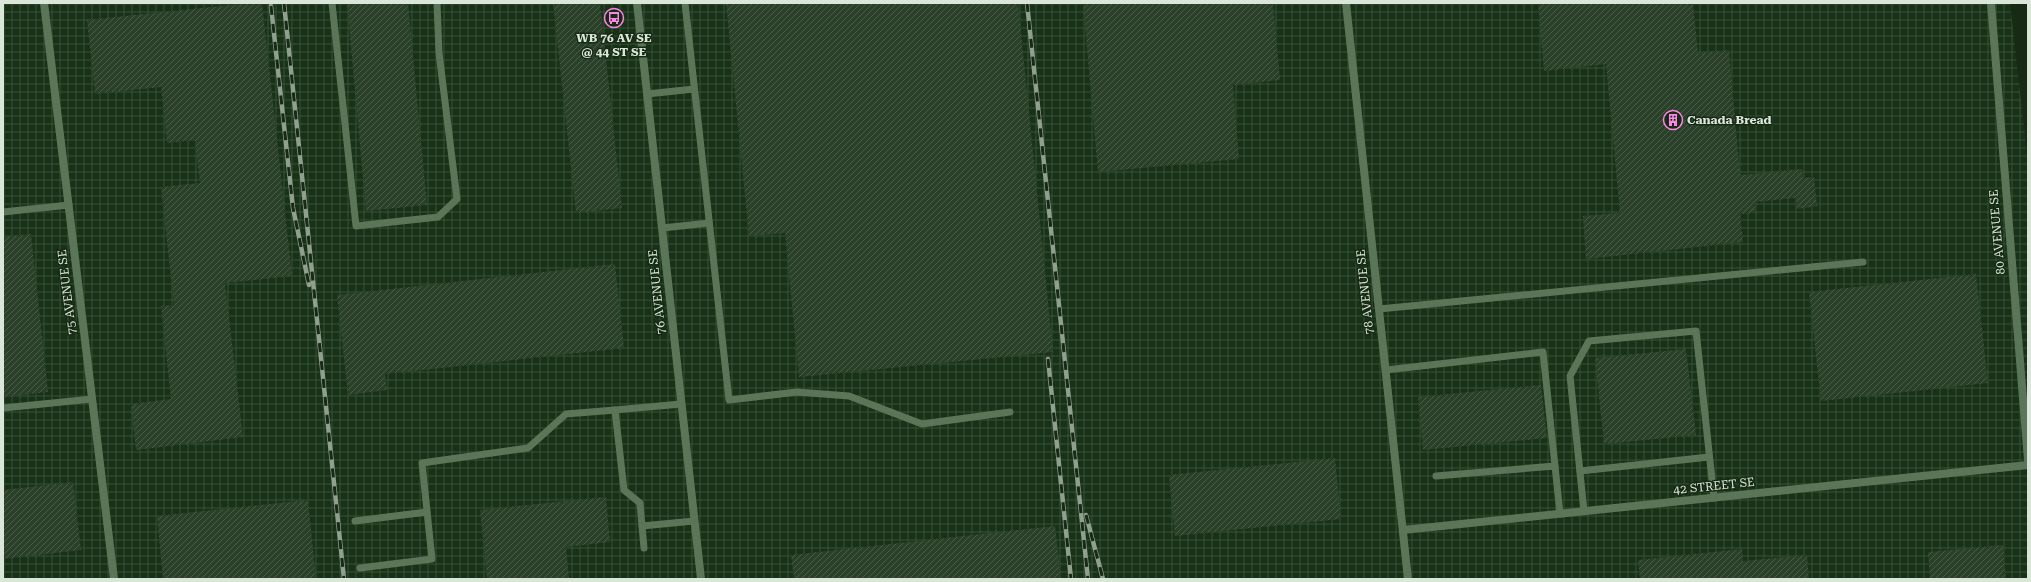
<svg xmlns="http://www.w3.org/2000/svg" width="2031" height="582" font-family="'Roboto Serif',serif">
	<defs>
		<pattern id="industrial-grid" width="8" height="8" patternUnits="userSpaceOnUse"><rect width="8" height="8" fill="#183217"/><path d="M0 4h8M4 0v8" fill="none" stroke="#395038"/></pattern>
		<pattern id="building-hatch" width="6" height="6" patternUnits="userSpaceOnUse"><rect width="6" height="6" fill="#2b4029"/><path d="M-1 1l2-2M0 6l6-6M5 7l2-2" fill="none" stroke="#495c47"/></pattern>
	</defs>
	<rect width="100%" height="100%" fill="#162a14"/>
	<polygon fill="url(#industrial-grid)" points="3,3 2010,3 2028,163 2028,579 3,579"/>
	<g fill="url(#building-hatch)">
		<polygon points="250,3 262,3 292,276 225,283 243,437 136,450 131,404 171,399 161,306 174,305 161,187 200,183 195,140 167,143 161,87 95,94 87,20"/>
		<polygon points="347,3 408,3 427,205 366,211"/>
		<polygon points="553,3 600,3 622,208 576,213"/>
		<polygon points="726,3 1018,3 1053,352 799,377 785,233 749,236"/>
		<polygon points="1083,3 1273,3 1280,80 1233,85 1239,159 1098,172"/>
		<polygon points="1538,3 1693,3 1698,53 1729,50 1740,175 1802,169 1803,178 1814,177 1817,206 1797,209 1796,198 1755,202 1756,213 1740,214 1743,242 1586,259 1583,216 1620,213 1606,64 1544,71"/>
		<polygon points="31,234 48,392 3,397 3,237"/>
		<polygon points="615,264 624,348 385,374 387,390 348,395 337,295"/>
		<polygon points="1976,274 1988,383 1821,401 1809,292"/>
		<polygon points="1686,349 1696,435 1604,444 1595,358"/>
		<polygon points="1541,385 1547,438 1423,450 1418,397"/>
		<polygon points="1335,458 1341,519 1175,536 1169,475"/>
		<polygon points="73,482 81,550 3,559 3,490"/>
		<polygon points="606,497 610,542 566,547 569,579 487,579 480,510"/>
		<polygon points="308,500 316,579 163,579 157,516"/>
		<polygon points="1055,526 1061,579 794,579 791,555"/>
		<polygon points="2003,545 2006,579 1930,579 1928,552"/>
		<polygon points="1742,549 1743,561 1807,555 1809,579 1640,579 1638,560"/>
	</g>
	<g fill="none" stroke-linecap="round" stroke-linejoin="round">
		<g stroke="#5b7559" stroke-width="7">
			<polyline points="332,3 356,226 438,217 457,199 439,53 437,3"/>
			<polyline points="685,3 729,400 797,392 849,396 922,424 1010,412"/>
			<polyline points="647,94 694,89"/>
			<polyline points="3,212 69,205"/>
			<polyline points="662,228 709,223"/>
			<polyline points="1379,309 1863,262"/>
			<polyline points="1386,370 1543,352 1555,466"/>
			<polyline points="3,408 92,399"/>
			<polyline points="1580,471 1709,457"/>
			<polyline points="1436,476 1555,466 1560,514"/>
			<polyline points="1584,511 1570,376 1589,341 1696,331 1714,498"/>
			<polyline points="355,521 427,512"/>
			<polyline points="642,526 640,503 624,490 615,410 681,404"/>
			<polyline points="644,548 642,526 694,521"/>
			<polyline points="360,568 432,559 422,463 528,448 566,414 615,410"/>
		</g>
		<g stroke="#5b7559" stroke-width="8">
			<polyline points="44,3 114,579"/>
			<polyline points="637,3 701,579"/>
			<polyline points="1346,3 1408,579"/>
			<polyline points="1991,3 2028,460"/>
			<polyline points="1403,530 2028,465"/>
		</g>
		<defs>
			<g id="rail">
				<polyline points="284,3 344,579"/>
				<polyline points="1027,3 1088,579"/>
				<polyline points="271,6 293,208 309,285"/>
				<polyline points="1048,359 1071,579"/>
				<polyline points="1086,515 1103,579"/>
			</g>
		</defs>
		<use href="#rail" stroke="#909f8e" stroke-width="4.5"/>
		<use href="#rail" stroke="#162a14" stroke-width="3" stroke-dasharray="9" stroke-linecap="butt"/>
	</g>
	<defs>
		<symbol id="bus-ring" viewBox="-11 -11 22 22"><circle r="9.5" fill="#162a14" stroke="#fb87e5" stroke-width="1.5"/><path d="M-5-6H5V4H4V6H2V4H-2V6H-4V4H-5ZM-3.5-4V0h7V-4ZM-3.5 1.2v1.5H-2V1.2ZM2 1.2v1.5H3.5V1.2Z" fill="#fb87e5"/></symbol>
		<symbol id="building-ring" viewBox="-11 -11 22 22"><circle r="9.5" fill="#162a14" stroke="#fb87e5" stroke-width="1.5"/><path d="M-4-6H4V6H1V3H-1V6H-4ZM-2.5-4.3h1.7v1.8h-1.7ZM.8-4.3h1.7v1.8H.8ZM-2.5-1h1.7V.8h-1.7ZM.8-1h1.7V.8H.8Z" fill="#fb87e5"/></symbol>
	</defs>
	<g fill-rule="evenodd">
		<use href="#bus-ring" x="603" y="7" width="22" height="22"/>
		<use href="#building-ring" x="1662" y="109" width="22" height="22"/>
	</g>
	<g text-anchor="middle" stroke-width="3" stroke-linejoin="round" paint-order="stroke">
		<g font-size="12" font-weight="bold" fill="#d9e6d8" stroke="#162a14">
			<text x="614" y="42">WB 76 AV SE<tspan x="614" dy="14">@ 44 ST SE</tspan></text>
			<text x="1687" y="124" text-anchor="start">Canada Bread</text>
		</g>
		<g font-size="12" fill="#d9e6d8" stroke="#162a14">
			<text transform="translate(1997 232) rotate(-95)" y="4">80 AVENUE SE</text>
			<text transform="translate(67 292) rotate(-97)" y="4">75 AVENUE SE</text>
			<text transform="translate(657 292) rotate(-96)" y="4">76 AVENUE SE</text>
			<text transform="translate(1365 292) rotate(-96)" y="4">78 AVENUE SE</text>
			<text transform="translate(1714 486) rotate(-6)" y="4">42 STREET SE</text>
		</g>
	</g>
	<rect width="2031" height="582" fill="none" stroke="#d9e6d8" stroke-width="8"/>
</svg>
